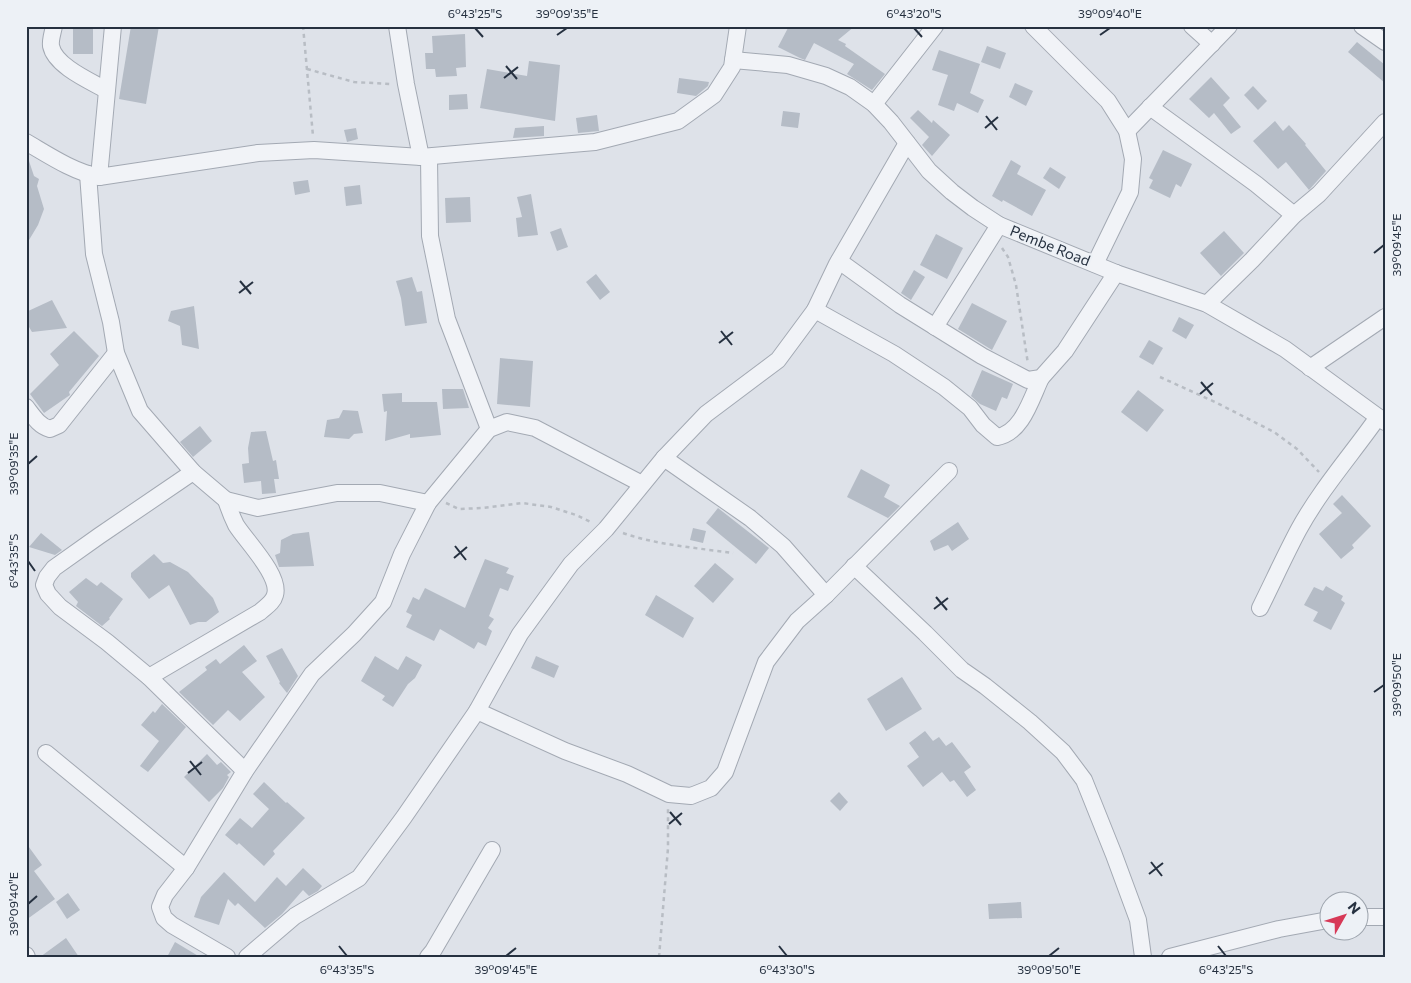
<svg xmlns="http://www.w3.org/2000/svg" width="1411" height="983" font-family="Commissioner,sans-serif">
	<rect width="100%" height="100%" fill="#dee2e9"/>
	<g fill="#b5bcc6">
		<rect x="73" y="26" width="20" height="28"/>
		<polygon points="131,26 159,26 146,104 119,99"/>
		<polygon points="789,26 855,26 838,40 846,44 845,46 885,74 872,90 847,74 854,64 814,43 805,60 800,58 778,47"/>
		<polygon points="465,34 466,67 456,68 457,76 436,77 435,69 426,69 425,53 433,53 432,36"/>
		<polygon points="1357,42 1385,65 1385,83 1348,52"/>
		<polygon points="987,46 1006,53 1000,69 981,62"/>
		<polygon points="939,50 980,64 970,93 984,100 978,113 957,103 954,111 938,105 948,75 932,70"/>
		<polygon points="529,61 560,65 555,121 480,108 487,69 527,76"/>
		<polygon points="1211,77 1230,98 1223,105 1241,127 1231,134 1214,113 1209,118 1189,99"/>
		<polygon points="679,78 709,82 708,86 696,96 677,93"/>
		<polygon points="1015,83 1033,91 1026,106 1009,97"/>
		<polygon points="1253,86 1267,101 1258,110 1244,95"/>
		<polygon points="467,94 468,109 449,110 449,95"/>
		<polygon points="918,110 932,123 933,120 950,135 932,156 922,145 929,137 910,118"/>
		<polygon points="783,111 800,113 798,128 781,126"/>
		<polygon points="597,115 599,131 578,133 576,118"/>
		<polygon points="1275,121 1283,131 1289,125 1306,144 1305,145 1326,171 1309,190 1286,162 1278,169 1253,141"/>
		<polygon points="544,126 544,136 513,138 515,128"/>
		<polygon points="356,128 358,139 347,142 344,130"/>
		<polygon points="1163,150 1192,164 1181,187 1176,184 1170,198 1149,188 1153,180 1149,178"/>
		<polygon points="1011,160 1021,166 1017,174 1046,190 1032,216 1003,200 1002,202 992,196"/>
		<polygon points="29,161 34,176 39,179 37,186 44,209 38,225 26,245 26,162"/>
		<polygon points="1050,167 1066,177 1059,189 1043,178"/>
		<polygon points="308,180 310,192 295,195 293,182"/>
		<polygon points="360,185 362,204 346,206 344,187"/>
		<polygon points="531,194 538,235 518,237 516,218 522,217 517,197"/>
		<polygon points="470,197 471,222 446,223 445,198"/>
		<polygon points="561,228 568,247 557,251 550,232"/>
		<polygon points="1224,231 1244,253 1221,276 1200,253"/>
		<polygon points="936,234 963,248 947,279 920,265"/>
		<polygon points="914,270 925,277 911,300 901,293"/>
		<polygon points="596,274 610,292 600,300 586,282"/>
		<polygon points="412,277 417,292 422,291 427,323 405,326 401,298 396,281"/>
		<polygon points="52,300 67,328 32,332 26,322 26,312"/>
		<polygon points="972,303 1007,321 992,350 958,329"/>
		<polygon points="194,306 199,349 182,345 180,326 168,321 171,311"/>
		<polygon points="1179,317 1194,325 1186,339 1172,331"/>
		<polygon points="74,331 99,356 69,392 70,395 44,413 30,394 59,365 50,354"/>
		<polygon points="1149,340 1163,348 1153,365 1139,357"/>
		<polygon points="500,358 533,361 530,407 497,404"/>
		<polygon points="982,370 1013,384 1007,399 1002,397 996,411 980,404 971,396"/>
		<polygon points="442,389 463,389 469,408 443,409"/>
		<polygon points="1138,390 1164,410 1147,432 1121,412"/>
		<polygon points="402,393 402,402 437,402 441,435 410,438 410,434 385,441 387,411 384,412 382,394"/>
		<polygon points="343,410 358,411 363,433 354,434 349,439 324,437 327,420 339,418"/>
		<polygon points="200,426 212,441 193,457 180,442"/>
		<polygon points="266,431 273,461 276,460 279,479 274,479 276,493 262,494 261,481 244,483 242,464 249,463 248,448 251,432"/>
		<polygon points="861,469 890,485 884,497 900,506 888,518 847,497"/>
		<polygon points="1342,495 1371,526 1352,545 1354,548 1341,559 1319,534 1342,513 1333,504"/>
		<polygon points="718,508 769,548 756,564 706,523"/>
		<polygon points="958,522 969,539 952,551 948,545 934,551 930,541"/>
		<polygon points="693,528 706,531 703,543 690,540"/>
		<polygon points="309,532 314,566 279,567 275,555 280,553 281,540 293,534"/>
		<polygon points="41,533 62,550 55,555 29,547"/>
		<polygon points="154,554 163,563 170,562 188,572 213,598 219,612 206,622 198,622 190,625 169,585 149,599 131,577 131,573"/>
		<polygon points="485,559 509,568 506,573 514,576 508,591 500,588 489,616 494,619 488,628 492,631 486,646 478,642 474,649 440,629 434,641 406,627 412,615 406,612 413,597 419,600 425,588 465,608"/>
		<polygon points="715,563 734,579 713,603 694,586"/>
		<polygon points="86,578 97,586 101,582 123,599 109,618 110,619 102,626 76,606 78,602 69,592"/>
		<polygon points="1326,586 1343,596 1341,600 1345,603 1331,630 1313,621 1318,612 1304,605 1314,587 1323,591"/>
		<polygon points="656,595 694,618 683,638 645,615"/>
		<polygon points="244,645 257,661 242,672 265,697 240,721 228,710 213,725 179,692 207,670 205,667 216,659 220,664"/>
		<polygon points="282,648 298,676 287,693 279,683 280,682 266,656"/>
		<polygon points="375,656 398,670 406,656 422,665 415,678 408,684 393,707 382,700 385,696 361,681"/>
		<polygon points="536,656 559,666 554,678 531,668"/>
		<polygon points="902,677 922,709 886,731 867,699"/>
		<polygon points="162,704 186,727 148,772 140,766 159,741 141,725 153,711 155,713"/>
		<polygon points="925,731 933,741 939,737 946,746 952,742 971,767 964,772 976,790 967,797 954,780 950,782 942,772 923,787 907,766 919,757 909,743"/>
		<polygon points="207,754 217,765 221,762 231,772 227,775 229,777 223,788 209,802 184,777"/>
		<polygon points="264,782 286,803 287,802 305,818 273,851 275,854 264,866 239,843 237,845 225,835 240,818 252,828 269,809 253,794"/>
		<polygon points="839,792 848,802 840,811 830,801"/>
		<polygon points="26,843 42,865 34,871 55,899 26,920"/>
		<polygon points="303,868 322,886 318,891 309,896 303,890 282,914 265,928 238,903 235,906 228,899 219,925 194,917 201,897 224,872 255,902 277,877 286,886"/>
		<polygon points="68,893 80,910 67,919 56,902"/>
		<polygon points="1021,902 1022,918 989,919 988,904"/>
		<polygon points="66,938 79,957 40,957"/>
		<polygon points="175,942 200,957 167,957"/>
	</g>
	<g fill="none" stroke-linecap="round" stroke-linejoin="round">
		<defs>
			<g id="minor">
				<path d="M54,26C53,32 50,40 51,46C55,66 90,81 106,90"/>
				<polyline points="397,26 406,84 421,157"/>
				<polyline points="1033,26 1108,101 1127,131 1133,159 1130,192 1095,264"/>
				<polyline points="1192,26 1212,44"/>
				<polyline points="1362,26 1385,42"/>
				<polyline points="733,60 788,65 826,76 850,87 874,104 891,122 929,171 952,192 973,208 999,225 1116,273 1207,304 1285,349 1385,422"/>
				<polyline points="874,104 935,26"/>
				<polyline points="1150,107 1256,184 1294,215"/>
				<polyline points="1127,131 1229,26"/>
				<path d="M26,142C50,156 72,171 99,177L258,153L314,150L421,157L595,142L678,121L714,95L732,67L738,26"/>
				<polyline points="429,157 430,236 447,319 489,429"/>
				<polyline points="88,174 94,254 111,322 116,353 140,411 193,472 226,500 258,508 337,493 380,493 428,503"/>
				<polyline points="99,177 113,26"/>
				<polyline points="839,261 900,305 982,356 1028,380 1041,378 1065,351 1116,273"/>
				<polyline points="1207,304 1252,260 1294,215 1319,194 1385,122"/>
				<path d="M815,310L894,354L944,387L970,408L983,425L997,437C1022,433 1031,399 1041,378"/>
				<polyline points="935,327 999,225"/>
				<polyline points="1310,368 1385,317"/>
				<path d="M26,407C33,416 39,426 50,429L59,425L116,353"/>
				<polyline points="664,458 750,518 783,546 826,595"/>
				<polyline points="193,472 99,536 54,568 47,577 44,585 48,594 60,607 107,642 149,677 245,771"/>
				<polyline points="854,566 925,633 962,670 985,686 1030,722 1063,752 1084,780 1114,855 1138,920 1143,957"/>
				<path d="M1260,608C1273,582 1285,555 1299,529C1321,489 1352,454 1378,417"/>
				<path d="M149,677L260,612C265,607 273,603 275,595C281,576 246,541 236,525C232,517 229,509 226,500"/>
				<polyline points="477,711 565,751 627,774 669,794 691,796 711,788 725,772 766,662 797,621 826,595 949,471"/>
				<polyline points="46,753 186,868"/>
				<polyline points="1358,917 1385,917"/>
				<polyline points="26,955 27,957"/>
				<polyline points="227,957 172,925 164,918 160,907 165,895 186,868 245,771 312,674 354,634 383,602 402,554 428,503 489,429 507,422 535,428 642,484"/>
				<polyline points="247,957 295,916 359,878 404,817 477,711 520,634 571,564 606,529 664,458 706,414 778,360 815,310 837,264 907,143"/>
				<polyline points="428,957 433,951 492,850"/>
				<polyline points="1170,957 1279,929 1328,920"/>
			</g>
		</defs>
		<use href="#minor" stroke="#a3a9b3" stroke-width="18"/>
		<g stroke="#b8bdc4" stroke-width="2.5" stroke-dasharray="4 4" stroke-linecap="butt">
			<polyline points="303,26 313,136"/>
			<polyline points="307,69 354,82 390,84"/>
			<polyline points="1002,248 1008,257 1016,285 1028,364"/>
			<polyline points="1160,377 1215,402 1274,432 1297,449 1319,472"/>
			<polyline points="446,503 459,509 483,508 522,503 551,507 576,515 591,522"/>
			<path d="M623,533C657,545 698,548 733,553"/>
			<polyline points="659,957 668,848 668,809"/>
		</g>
		<use href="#minor" stroke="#f1f3f7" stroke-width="16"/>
	</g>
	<path fill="none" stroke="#263140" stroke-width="2" d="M475,28L483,37M914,28L922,37M557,35L567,28M1100,35L1110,28M506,66L517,79M504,78L518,67M986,116L997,130M985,128L998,117M1374,253L1384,245M240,281L251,294M239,293L253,282M721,331L732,345M719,343L733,332M1201,382L1212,395M1200,394L1213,383M28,464L37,456M455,546L466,560M454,558L467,547M28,561L35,571M936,597L947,610M934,609L948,598M1374,692L1384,685M190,761L201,775M188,773L202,762M670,812L681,825M669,824L682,813M1151,862L1162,876M1149,874L1163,863M28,904L37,896M339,946L347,956M779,946L787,956M1218,946L1226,956M506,956L516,948M1049,956L1059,948"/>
	<g text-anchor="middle" stroke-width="4.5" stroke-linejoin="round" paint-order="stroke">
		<g font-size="15" fill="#263140" stroke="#edf1f6">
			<text transform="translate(1050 246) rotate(22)" y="5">Pembe Road</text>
		</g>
	</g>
	<rect width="1411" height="983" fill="none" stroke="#edf1f6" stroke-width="55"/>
	<g transform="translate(1344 916) rotate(51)"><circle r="24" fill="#edf1f6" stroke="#9da4ad"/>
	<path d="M0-4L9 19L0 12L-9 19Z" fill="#d73957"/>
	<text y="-8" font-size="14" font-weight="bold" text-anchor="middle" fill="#263140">N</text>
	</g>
	<rect x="28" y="28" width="1356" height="928" fill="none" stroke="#263140" stroke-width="2"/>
	<g font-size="12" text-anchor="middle" fill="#263140">
		<text x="475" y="18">6°43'25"S</text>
		<text x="567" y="18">39°09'35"E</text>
		<text x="914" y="18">6°43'20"S</text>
		<text x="1110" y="18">39°09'40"E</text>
		<text transform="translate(1397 245) rotate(-90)" y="4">39°09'45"E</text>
		<text transform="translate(14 464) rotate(-90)" y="4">39°09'35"E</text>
		<text transform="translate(14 561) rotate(-90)" y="4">6°43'35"S</text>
		<text transform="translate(1397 685) rotate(-90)" y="4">39°09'50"E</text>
		<text transform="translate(14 904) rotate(-90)" y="4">39°09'40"E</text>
		<text x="347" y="974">6°43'35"S</text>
		<text x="506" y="974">39°09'45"E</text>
		<text x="787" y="974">6°43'30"S</text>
		<text x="1049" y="974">39°09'50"E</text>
		<text x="1226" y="974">6°43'25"S</text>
	</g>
</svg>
